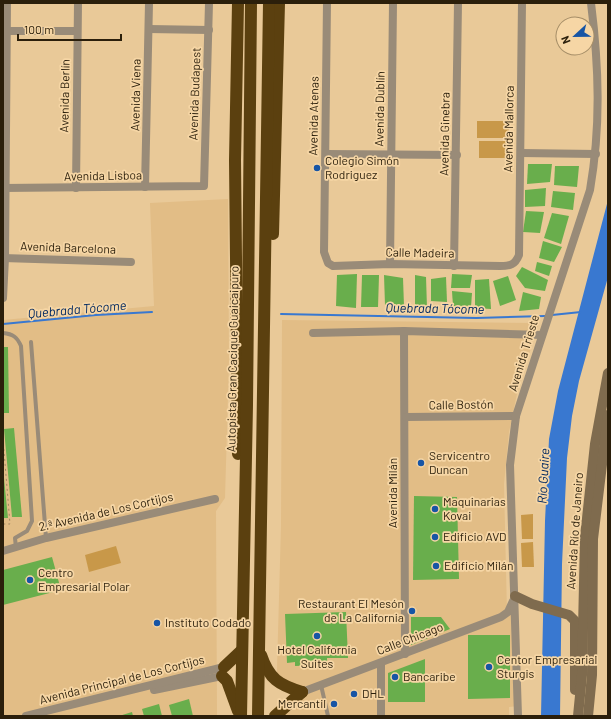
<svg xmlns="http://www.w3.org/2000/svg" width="611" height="719" font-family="Barlow,sans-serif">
	<rect width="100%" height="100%" fill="#e9c998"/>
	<g fill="#e2bd86">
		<polygon points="228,199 229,361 225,498 216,511 217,716 3,716 3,320 154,306 150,203"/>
		<polygon points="282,320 539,323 518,389 509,432 504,484 507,613 516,612 518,706 509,707 509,716 282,716 294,709 294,685 285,683 277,673 277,669 281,526"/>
	</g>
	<g fill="#c89849">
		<rect x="477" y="121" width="32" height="17"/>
		<rect x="479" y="141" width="32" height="17"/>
		<polygon points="533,514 533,539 522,539 521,515"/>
		<polygon points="533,542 534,567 522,567 521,543"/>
		<polygon points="116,546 121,563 89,572 85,555"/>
	</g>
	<polygon fill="#3978d0" points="608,200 608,277 579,381 572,416 567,458 562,564 560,716 541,716 545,521 549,439 558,391"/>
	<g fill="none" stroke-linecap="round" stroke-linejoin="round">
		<g stroke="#3978d0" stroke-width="2">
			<polyline points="281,314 476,318 545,316"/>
			<polyline points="552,315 581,312"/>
			<polyline points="3,324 96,315 152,312"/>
		</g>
	</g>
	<g fill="#69ae4c">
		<polygon points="528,164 552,164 550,182 527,184"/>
		<polygon points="555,166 579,166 577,187 554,185"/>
		<polygon points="546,188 545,206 525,207 525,190"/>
		<polygon points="553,191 575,193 573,210 551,207"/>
		<polygon points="526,211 544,212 540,233 523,232"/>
		<polygon points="552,213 569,216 561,244 544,238"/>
		<polygon points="543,241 562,247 554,262 539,258"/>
		<polygon points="537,262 552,266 549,276 535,271"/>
		<polygon points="522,267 548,280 545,291 525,288 516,276"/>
		<polygon points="357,274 356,308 336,306 337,275"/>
		<polygon points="452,274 472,275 470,288 451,288"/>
		<polygon points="362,275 379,275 378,307 361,307"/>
		<polygon points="384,275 403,278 404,306 385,305"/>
		<polygon points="415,275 426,277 427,309 415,310"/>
		<polygon points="508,276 516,300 500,306 493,281"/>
		<polygon points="446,277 447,302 431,301 431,279"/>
		<polygon points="489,279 491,309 475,308 475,280"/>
		<polygon points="452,291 472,293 471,307 453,306"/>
		<polygon points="523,292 541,297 539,309 519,311"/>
		<polygon points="3,347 8,347 9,413 3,413"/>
		<polygon points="14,428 22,517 12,517 4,429"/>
		<polygon points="3,468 8,518 3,518"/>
		<polygon points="414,496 457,497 459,579 413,580"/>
		<polygon points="52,557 61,590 3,605 3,570"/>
		<polygon points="346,612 348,658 327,658 327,665 295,666 295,662 287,663 285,614"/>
		<polygon points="411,617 441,617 450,629 411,645"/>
		<polygon points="468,635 510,635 510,698 468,699"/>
		<polygon points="425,659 425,702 388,702 388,673"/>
		<polygon points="189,699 193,716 172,716 169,705"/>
		<polygon points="159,704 162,716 144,716 142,709"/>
		<polygon points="132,712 133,716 119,716"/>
	</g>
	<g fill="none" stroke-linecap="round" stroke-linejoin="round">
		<polyline stroke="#a08862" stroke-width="1" stroke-dasharray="2 3" stroke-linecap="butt" points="3,439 10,524 3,524"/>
		<g stroke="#998b78" stroke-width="4">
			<path d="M3,333C13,334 17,337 21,346L32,521L27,531L15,538L16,548"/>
			<polyline points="31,342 46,538"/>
			<polyline points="321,685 328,716"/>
		</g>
		<g stroke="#998b78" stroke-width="8">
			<path d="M327,3L324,252L328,263L333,266L390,264L500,266C510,266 515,265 519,255L522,3"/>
			<polyline points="149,29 209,30"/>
			<polyline points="7,31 77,31"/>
			<polyline points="521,153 596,154"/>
			<polyline points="326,154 457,155"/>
			<polyline points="145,187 149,3"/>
			<polyline points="3,188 204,186 209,3"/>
			<polyline points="76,188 78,3"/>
			<polyline points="3,258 131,262"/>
			<polyline points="390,264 393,3"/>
			<polyline points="454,266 458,3"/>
			<polyline points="3,298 5,258 7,3"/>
			<polyline points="404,331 405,654"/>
			<polyline points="313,333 404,331 542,335"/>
			<polyline points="406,417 516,416"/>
			<polyline points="3,551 46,538 215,499"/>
			<polyline points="381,663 381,716"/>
			<polyline points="154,690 222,676"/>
			<polyline points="302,692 501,617 508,612 513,601"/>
			<polyline points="26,716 224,667"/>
			<path d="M518,716L510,465L516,416L590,190C601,126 599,67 591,3"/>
		</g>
		<g stroke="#7f6b4e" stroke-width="10">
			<polyline points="515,596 532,604 569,615 575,621 575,690"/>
			<polyline points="578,716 582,675 585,537 595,444 608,373"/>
			<polyline points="588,716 592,675 593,539 608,415"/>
		</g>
		<g stroke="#5b400f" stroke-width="12">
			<polyline points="273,234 279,3"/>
			<polyline points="238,454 235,160 238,3"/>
			<path d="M261,655C269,679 279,685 302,692"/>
			<polyline points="224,667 241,651"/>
			<polyline points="222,676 227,681 238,711"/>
			<polyline points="241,716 247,405 251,3"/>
			<polyline points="258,716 269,3"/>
			<polyline points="275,716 302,692"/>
		</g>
	</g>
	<g fill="#1755a5" stroke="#f6d6a5" stroke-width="1.5">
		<circle cx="317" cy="168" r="4"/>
		<circle cx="421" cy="463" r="4"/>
		<circle cx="435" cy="509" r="4"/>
		<circle cx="435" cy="537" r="4"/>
		<circle cx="436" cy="566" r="4"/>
		<circle cx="30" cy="580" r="4"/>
		<circle cx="412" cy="611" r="4"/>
		<circle cx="157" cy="623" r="4"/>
		<circle cx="317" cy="636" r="4"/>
		<circle cx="489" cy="667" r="4"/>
		<circle cx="395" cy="677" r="4"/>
		<circle cx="354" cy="694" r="4"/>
		<circle cx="334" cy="704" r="4"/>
	</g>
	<g text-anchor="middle" stroke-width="3.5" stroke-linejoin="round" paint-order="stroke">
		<g font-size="12" fill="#2b1f0b" stroke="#f6d6a5">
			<text transform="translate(195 94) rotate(-88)" y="4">Avenida Budapest</text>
			<text transform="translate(136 95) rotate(-89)" y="4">Avenida Viena</text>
			<text transform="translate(65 96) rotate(-89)" y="4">Avenida Berlín</text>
			<text transform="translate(380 109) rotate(-89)" y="4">Avenida Dublín</text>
			<text transform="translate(314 116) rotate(-89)" y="4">Avenida Atenas</text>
			<text transform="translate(509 129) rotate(-89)" y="4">Avenida Mallorca</text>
			<text transform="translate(445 134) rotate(-89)" y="4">Avenida Ginebra</text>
			<text transform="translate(103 176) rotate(-1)" y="4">Avenida Lisboa</text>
			<text transform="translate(68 248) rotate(2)" y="4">Avenida Barcelona</text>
			<text transform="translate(420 253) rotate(1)" y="4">Calle Madeira</text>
			<text transform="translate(524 353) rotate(-73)" y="4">Avenida Trieste</text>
			<text transform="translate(233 359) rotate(-89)" y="4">Autopista Gran Cacique Guaicaipuro</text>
			<text transform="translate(461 405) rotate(-1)" y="4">Calle Bostón</text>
			<text transform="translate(393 493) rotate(-90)" y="4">Avenida Milán</text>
			<text transform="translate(106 512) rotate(-13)" y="4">2.ª Avenida de Los Cortijos</text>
			<text transform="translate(575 531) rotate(-86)" y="4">Avenida Río de Janeiro</text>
			<text transform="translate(410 639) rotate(-21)" y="4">Calle Chicago</text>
			<text transform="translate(122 680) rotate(-14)" y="4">Avenida Principal de Los Cortijos</text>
		</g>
		<g font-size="12" fill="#2b1f0b" stroke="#f6d6a5" text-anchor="start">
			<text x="325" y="165">Colegio Simón<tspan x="325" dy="14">Rodriguez</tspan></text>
			<text x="429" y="460">Servicentro<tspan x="429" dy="14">Duncan</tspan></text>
			<text x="443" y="506">Maquinarias<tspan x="443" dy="14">Kovai</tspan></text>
			<text x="443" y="541">Edificio AVD</text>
			<text x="444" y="570">Edificio Milán</text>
			<text x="38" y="577">Centro<tspan x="38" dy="14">Empresarial Polar</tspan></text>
			<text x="404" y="608" text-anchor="end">Restaurant El Mesón<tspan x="404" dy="14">de La California</tspan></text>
			<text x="165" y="627">Instituto Codado</text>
			<text x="317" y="654" text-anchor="middle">Hotel California<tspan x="317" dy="14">Suites</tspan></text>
			<text x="497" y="664">Centor Empresarial<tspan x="497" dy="14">Sturgis</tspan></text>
			<text x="403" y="681">Bancaribe</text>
			<text x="362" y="698">DHL</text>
			<text x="326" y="708" text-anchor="end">Mercantil</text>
		</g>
		<g font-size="13" font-style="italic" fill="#002860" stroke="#f6d6a5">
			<text transform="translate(435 308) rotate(1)" y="5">Quebrada Tócome</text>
			<text transform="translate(77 309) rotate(-5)" y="5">Quebrada Tócome</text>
			<text transform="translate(543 476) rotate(-87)" y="5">Río Guaire</text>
		</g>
	</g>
	<rect width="611" height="719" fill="none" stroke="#2b1f0b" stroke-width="8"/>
	<g transform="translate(575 36) rotate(248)"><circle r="19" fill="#f6d6a5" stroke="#a58d67"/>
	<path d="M0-3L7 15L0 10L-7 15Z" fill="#1755a5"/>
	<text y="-6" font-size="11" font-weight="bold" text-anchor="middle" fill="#2b1f0b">N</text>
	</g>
	<path d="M18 34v6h103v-6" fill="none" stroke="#2b1f0b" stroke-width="2"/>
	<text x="24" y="34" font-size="12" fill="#2b1f0b" stroke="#f6d6a5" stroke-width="3" paint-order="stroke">100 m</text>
</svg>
